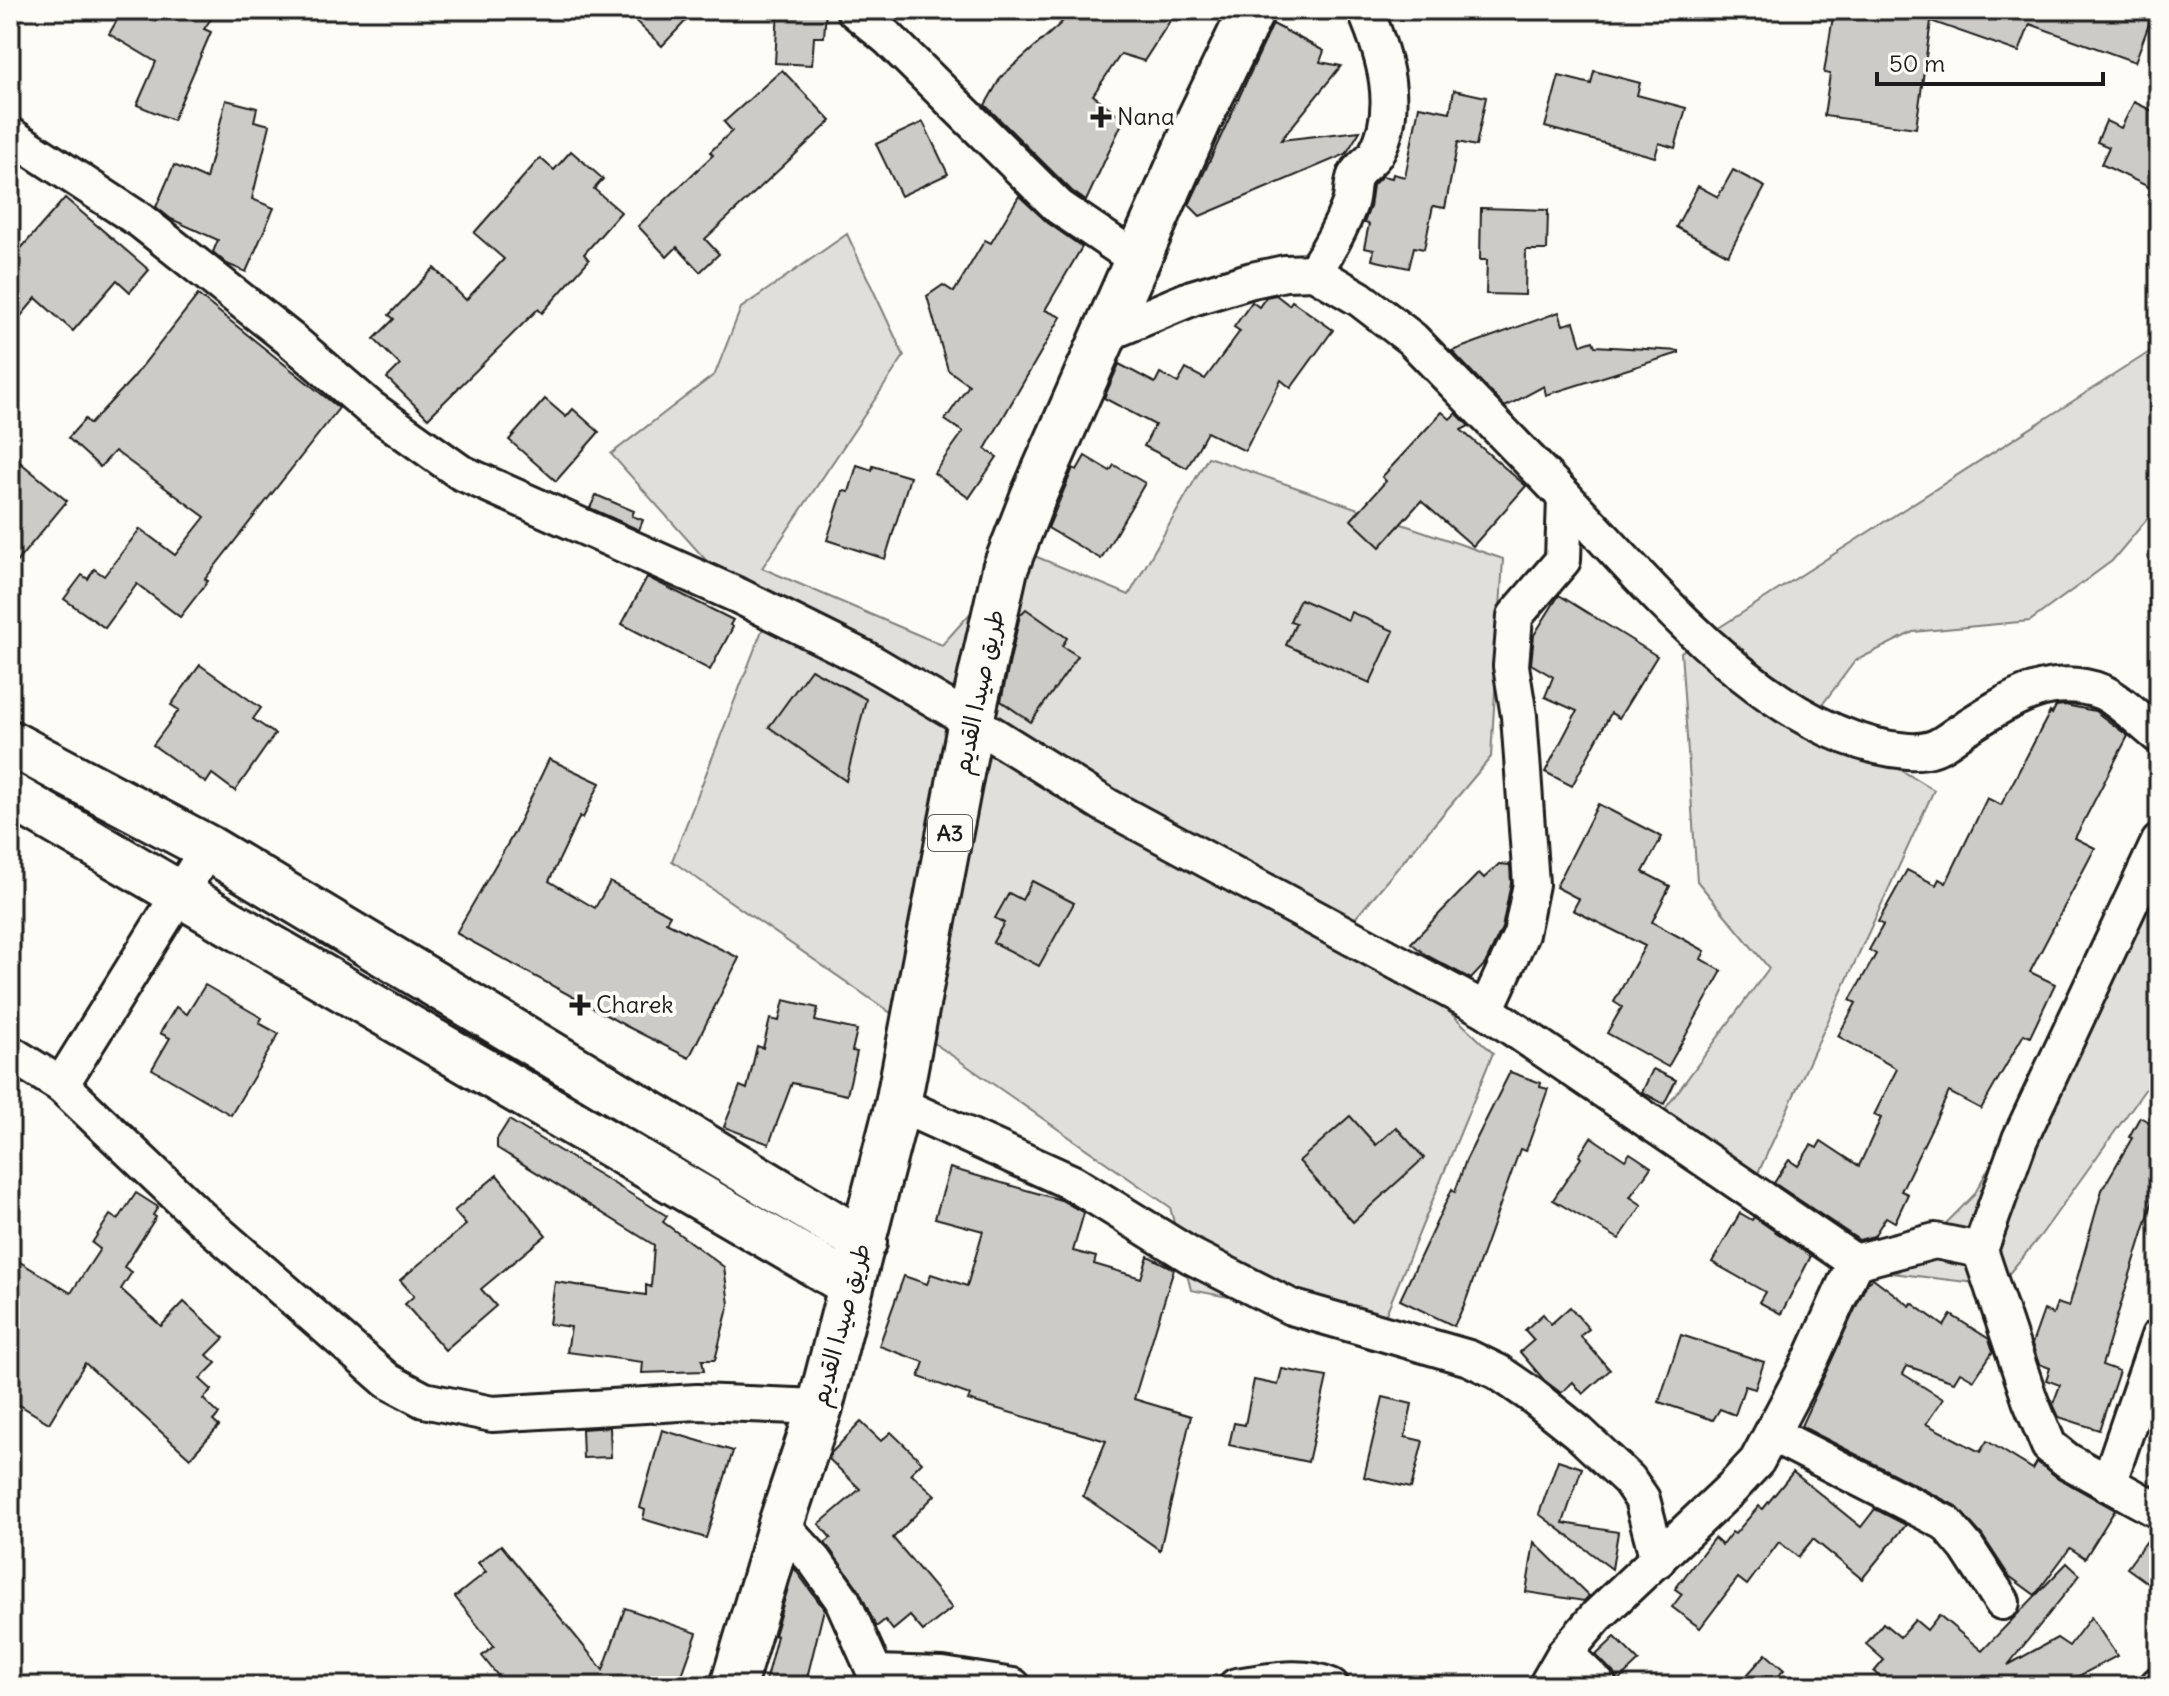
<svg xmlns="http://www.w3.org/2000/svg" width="2169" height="1696" font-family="Delius,'Playpen Sans Arabic',sans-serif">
	<rect width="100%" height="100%" fill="#fdfcf7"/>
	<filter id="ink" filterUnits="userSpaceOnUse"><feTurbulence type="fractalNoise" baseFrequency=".0125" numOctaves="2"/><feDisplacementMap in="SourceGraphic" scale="16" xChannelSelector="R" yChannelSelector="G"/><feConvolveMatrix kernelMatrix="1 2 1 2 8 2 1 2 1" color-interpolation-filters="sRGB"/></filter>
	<g filter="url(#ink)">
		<g fill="#e0dfdb" stroke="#7e7e7c" stroke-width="2">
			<polygon points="847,234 904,356 762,568 942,645 1025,552 1129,595 1208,457 1503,559 1491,757 1353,921 1493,1053 1381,1326 1191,1290 1170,1207 672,861 764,625 611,454 715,374 741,308"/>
			<polygon points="2159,346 2159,505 2112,561 2030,621 1913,632 1855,661 1813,717 1934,790 1754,1182 1798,1217 1897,1273 1974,1195 2062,1034 2159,877 2159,1070 2041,1235 2007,1276 1992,1285 1875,1271 1753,1194 1643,1139 1769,968 1697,881 1681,652"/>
		</g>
		<g fill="#cccbc8" stroke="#1c1c1c" stroke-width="2">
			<polygon points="123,10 217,10 204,29 211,32 173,120 137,105 156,62 109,34"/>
			<polygon points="624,10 696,10 662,46"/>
			<polygon points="778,10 826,10 824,37 814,37 812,65 775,63"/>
			<polygon points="1073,10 1177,10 1144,61 1121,54 1093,95 1124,119 1086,201 1072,191 985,105 1001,77 1059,25"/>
			<polygon points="1834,10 2137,10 2152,16 2135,62 2030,24 2019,52 1931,21 1916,128 1824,116 1830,74 1824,73"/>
			<polygon points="1273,24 1324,51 1320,62 1341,66 1281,140 1360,131 1346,154 1200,216 1189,205"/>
			<polygon points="782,70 831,121 705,239 719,254 700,272 677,247 667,257 638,226 713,155 710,152 732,131 724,122"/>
			<polygon points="1594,71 1640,83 1637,95 1686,108 1675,148 1659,143 1655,157 1545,127 1559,76 1591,84"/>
			<polygon points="1454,90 1486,97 1476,146 1458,142 1445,208 1433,206 1424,249 1414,247 1409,268 1372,260 1374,250 1364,248 1369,224 1364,223 1370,207 1373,185 1382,176 1392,178 1393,174 1405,177 1419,106 1450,112"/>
			<polygon points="226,100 257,108 254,121 270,125 252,199 274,208 246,272 227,264 213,252 218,240 171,219 156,207 174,165 206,179"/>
			<polygon points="2134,102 2159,114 2159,192 2101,164 2109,147 2097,142 2106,121 2121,128"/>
			<polygon points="923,122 948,174 901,196 876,144"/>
			<polygon points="571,151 603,179 594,189 621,212 584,254 589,260 542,313 538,309 428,418 387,378 400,365 374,339 394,319 389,315 434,268 466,300 504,259 474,233 540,158 554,170"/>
			<polygon points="1733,170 1765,187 1728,255 1676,227 1698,186 1718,197"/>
			<polygon points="1019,196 1048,223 1082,247 1045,310 1061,317 985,449 997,457 969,498 934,473 963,432 945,420 969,385 948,370 927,296 943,285 954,292 985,240 991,243"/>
			<polygon points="65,198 149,270 130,292 117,280 73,331 36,298 10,329 10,261"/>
			<polygon points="1481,208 1548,210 1547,250 1526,250 1525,295 1486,294 1487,260 1480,260"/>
			<polygon points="198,295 339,408 205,579 208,581 180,617 137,584 105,628 64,599 82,575 88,579 94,569 104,576 140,529 175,555 205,517 115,451 100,467 68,438 85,419 90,424 132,379"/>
			<polygon points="1276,295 1289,305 1292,301 1333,330 1291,388 1281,380 1245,451 1207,432 1187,468 1144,446 1155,425 1104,398 1119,364 1155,383 1160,373 1178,383 1186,369 1205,379 1240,331 1234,327 1252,302 1259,307 1266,297"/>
			<polygon points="1559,312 1563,325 1574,322 1581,345 1593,341 1595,346 1679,351 1679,353 1546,395 1544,386 1505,407 1452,351"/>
			<polygon points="545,399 566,417 573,409 599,432 556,481 509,440"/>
			<polygon points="1442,412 1450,419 1456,413 1469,426 1461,430 1526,486 1473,546 1421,501 1380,547 1351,520 1386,481 1382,477"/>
			<polygon points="10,454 67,501 10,570"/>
			<polygon points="1085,456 1110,471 1114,465 1145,483 1101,559 1048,528 1073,468 1077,470"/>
			<polygon points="857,465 872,470 873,466 910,477 885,559 827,540 843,491 849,492"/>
			<polygon points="596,495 634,511 632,516 643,520 639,530 590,508"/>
			<polygon points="647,577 733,620 730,625 733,627 710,670 622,624"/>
			<polygon points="1559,595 1657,656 1619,718 1611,713 1572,786 1545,772 1577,711 1545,697 1553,677 1531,664 1534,635"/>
			<polygon points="1300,599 1348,620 1351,612 1394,631 1370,683 1286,645 1296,623 1290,621"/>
			<polygon points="1026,609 1067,638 1062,646 1078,656 1031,722 1001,701 1020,615"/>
			<polygon points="200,665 261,708 253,719 275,734 235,791 212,774 206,783 153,745 179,710 171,705"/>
			<polygon points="811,669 866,699 846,781 769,727"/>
			<polygon points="2065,705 2095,711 2128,736 2075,838 2095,848 2030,972 2055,984 2030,1037 2024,1034 1981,1109 1949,1092 1901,1191 1908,1194 1895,1222 1886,1217 1874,1236 1859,1240 1774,1183 1789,1160 1798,1166 1811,1145 1817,1148 1821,1141 1859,1166 1881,1118 1874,1115 1897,1069 1838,1036 1856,1003 1850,1000 1876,954 1869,950 1883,925 1878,922 1907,870 1936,885 1939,879 1946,883 1987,798 2001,805 2050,712 2052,714 2056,706"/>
			<polygon points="549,759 600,783 583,818 580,816 549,881 595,908 610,882 670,915 666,922 739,958 689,1058 626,1026 456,933 514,833"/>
			<polygon points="1598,804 1662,837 1643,872 1670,886 1652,922 1705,951 1701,959 1722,971 1668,1067 1607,1033 1622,1007 1614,1002 1645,946 1573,910 1579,899 1556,887"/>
			<polygon points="1499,864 1510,865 1511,883 1502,928 1485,964 1471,979 1426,955 1411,943 1479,873 1484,878"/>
			<polygon points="1032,881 1074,903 1039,966 993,942 1004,923 995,918 1009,893 1022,900"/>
			<polygon points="205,985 262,1018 259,1023 279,1034 231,1115 152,1069 170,1038 160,1033 176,1007 187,1014"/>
			<polygon points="784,1000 818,1008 815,1021 857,1030 852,1051 857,1052 847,1095 792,1083 769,1144 724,1127 740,1086 747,1089 757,1046 763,1048 770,1019 779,1021"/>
			<polygon points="1653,1069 1676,1080 1664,1104 1642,1092"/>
			<polygon points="1510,1072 1541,1083 1540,1087 1548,1089 1526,1151 1520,1149 1465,1303 1454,1326 1400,1300 1452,1189 1455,1192 1466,1160"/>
			<polygon points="1350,1116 1376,1145 1396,1127 1424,1158 1353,1222 1299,1161"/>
			<polygon points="2140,1117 2159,1128 2159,1181 2102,1365 2119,1371 2099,1430 2059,1417 2053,1404 2060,1385 2046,1380 2050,1368 2039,1364 2032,1344 2044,1310 2053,1314 2057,1303 2069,1307 2102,1190 2132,1138 2129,1137"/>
			<polygon points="509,1120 667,1216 663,1222 724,1267 729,1304 715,1360 702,1360 704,1371 642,1373 643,1362 567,1352 571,1327 549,1324 555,1282 646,1295 646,1285 651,1287 654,1245 497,1148 497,1139"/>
			<polygon points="1591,1137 1625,1160 1630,1153 1651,1167 1630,1197 1642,1205 1619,1239 1553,1200 1581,1158 1579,1156"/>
			<polygon points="950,1168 1061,1200 1084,1213 1073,1251 1096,1257 1094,1264 1141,1278 1148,1256 1174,1269 1134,1399 1191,1416 1160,1550 1083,1496 1106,1441 968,1400 970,1395 919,1377 924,1362 879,1346 904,1276 927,1284 931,1274 967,1286 983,1231 935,1218"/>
			<polygon points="497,1175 546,1235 481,1289 496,1306 445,1350 405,1304 414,1296 400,1280 466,1225 454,1211"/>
			<polygon points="136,1193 158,1207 153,1215 156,1217 124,1267 132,1272 121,1289 161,1326 184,1302 224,1338 207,1355 216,1363 200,1379 212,1390 203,1399 219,1414 213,1421 219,1426 190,1458 85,1363 49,1423 10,1399 10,1256 71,1293 100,1249 92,1243 110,1215 118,1220"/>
			<polygon points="1740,1213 1752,1220 1754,1217 1811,1256 1781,1314 1759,1302 1765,1292 1712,1262"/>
			<polygon points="1873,1278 1910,1306 1912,1303 1944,1326 1951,1315 1989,1339 1993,1351 1974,1380 1960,1372 1954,1382 1907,1366 1903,1374 1943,1399 1926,1424 1980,1452 1987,1441 2033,1469 2037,1462 2058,1478 2115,1510 2085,1558 2070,1548 2035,1595 2009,1576 1982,1535 1956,1506 1801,1426 1867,1283"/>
			<polygon points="1570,1307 1589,1329 1580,1336 1610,1370 1583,1394 1573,1382 1561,1393 1544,1380 1520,1352 1534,1340 1525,1330 1543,1314 1551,1324"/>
			<polygon points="1681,1335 1764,1362 1755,1389 1745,1386 1735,1415 1720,1409 1713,1420 1659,1402"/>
			<polygon points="1282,1369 1327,1377 1308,1462 1229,1445 1234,1423 1245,1425 1254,1380 1278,1385"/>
			<polygon points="1383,1397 1412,1404 1405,1437 1423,1441 1411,1488 1364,1477"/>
			<polygon points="861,1422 881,1441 891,1432 922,1462 911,1473 935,1495 893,1538 952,1608 923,1631 910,1616 893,1630 885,1620 876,1627 858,1588 825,1543 831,1538 819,1524 860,1489 829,1459 831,1453"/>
			<polygon points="610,1427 611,1457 583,1458 582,1429"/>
			<polygon points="662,1430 733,1451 706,1538 643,1519 645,1510 640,1508"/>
			<polygon points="1558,1460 1582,1468 1563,1523 1618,1532 1612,1569 1539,1514"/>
			<polygon points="1793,1472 1861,1527 1875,1509 1906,1525 1862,1579 1813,1539 1798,1557 1779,1542 1747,1585 1738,1578 1700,1628 1672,1607 1682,1594 1675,1589 1714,1538 1722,1545 1732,1532 1735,1534 1759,1506 1763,1509"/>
			<polygon points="2155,1530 2159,1531 2159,1591 2127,1568"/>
			<polygon points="1534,1542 1589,1596 1584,1601 1526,1592"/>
			<polygon points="501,1545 603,1670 625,1608 697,1633 678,1686 506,1686 482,1656 494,1646 455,1597 486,1572 478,1563"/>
			<polygon points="2067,1563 2080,1575 2008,1665 2057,1638 2069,1646 2091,1617 2117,1656 2060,1686 1890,1686 1874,1672 1884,1660 1866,1644 1883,1623 1900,1637 1915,1620 1927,1630 1939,1615 1982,1651"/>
			<polygon points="794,1568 824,1609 805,1686 764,1686 777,1636 774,1635"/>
			<polygon points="1615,1637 1639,1661 1618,1681 1613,1672 1596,1655"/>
			<polygon points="1766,1654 1784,1670 1768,1686 1737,1686"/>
		</g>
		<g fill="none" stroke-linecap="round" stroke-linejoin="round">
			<defs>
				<g id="minor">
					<polyline points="854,10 889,39 1059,207 1139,261"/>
					<polyline points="10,135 141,221 290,339 369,407 460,472 739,596 864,658 971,721 1107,806 1486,1010 1855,1262 1935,1241 1980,1250 2020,1139 2159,842"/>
					<path d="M1314,272C1328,251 1340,230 1349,206C1353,197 1351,185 1355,176C1360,167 1371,161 1376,153C1401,108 1384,54 1365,10"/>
					<polyline points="1106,334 1192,298 1252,280 1285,273 1314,272 1360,299 1412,339 1565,497 1563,560 1515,616 1511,666 1519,716 1531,884 1521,934 1486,1010"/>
					<path d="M1565,497C1652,588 1774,741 1908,751C1938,753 1945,741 1967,727C2009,700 2050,672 2102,692C2117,698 2145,725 2159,736"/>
					<polyline points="10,1053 61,1085 200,1217 388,1381 424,1400 492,1414 697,1402 820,1407"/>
					<polyline points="61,1085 208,848"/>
					<polyline points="898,1104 1073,1183 1191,1256 1291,1307 1469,1358 1498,1372 1530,1394 1579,1433 1629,1480 1642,1499 1658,1560"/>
					<polyline points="1980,1250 2030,1400 2049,1446 2068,1461 2159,1511"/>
					<polyline points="1772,1434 1946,1523 1967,1548 2002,1602"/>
					<polyline points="2108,1484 2159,1336"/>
					<polyline points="781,1524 815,1561 842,1599 875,1673"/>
					<polyline points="1565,1653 1599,1686"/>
					<polyline points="875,1673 943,1675 1013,1686"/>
					<path d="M1236,1686C1267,1682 1301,1673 1331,1686"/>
					<polyline points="1546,1686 1565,1653 1597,1616 1732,1488 1757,1461 1812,1357 1855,1262"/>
					<polyline points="2157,1686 2159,1684"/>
				</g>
				<g id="tertiary">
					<polyline points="10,743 208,848 864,1242"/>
					<polyline points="10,795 851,1285"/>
				</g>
				<polyline id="trunk" points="733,1686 781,1524 820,1407 898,1104 971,721 1005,569 1033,497 1199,120 1252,10"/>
			</defs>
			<use href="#minor" stroke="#1c1c1c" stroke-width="40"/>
			<use href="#tertiary" stroke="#1c1c1c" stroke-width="50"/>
			<use href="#trunk" stroke="#1c1c1c" stroke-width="50"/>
			<use href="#minor" stroke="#fdfcf7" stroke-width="34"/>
			<use href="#tertiary" stroke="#fdfcf7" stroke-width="44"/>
			<use href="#trunk" stroke="#fdfcf7" stroke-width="44"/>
		</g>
	</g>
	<g fill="#1c1c1c" stroke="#fdfcf7" stroke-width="3">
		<path d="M1097 105h8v8h8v8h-8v8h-8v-8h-8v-8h8z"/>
		<path d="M576 993h8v8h8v8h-8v8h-8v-8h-8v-8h8z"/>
	</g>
	<g text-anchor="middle" stroke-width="8" stroke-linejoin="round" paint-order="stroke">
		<rect fill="#fdfcf7" stroke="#605f5e" stroke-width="2" x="928" y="815" width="44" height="36" rx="6"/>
		<g font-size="22" font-weight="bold" fill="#1c1c1c">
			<text x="950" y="841">A3</text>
		</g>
		<g font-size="24" fill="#1c1c1c" stroke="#fdfcf7" text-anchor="start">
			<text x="1117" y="125">Nana</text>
			<text x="596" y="1013">Charek</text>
		</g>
		<g font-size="24" fill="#1c1c1c" stroke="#fdfcf7">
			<text transform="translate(979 692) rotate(-78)" y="8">طريق صيدا القديم</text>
			<text transform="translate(841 1325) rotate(-75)" y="8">طريق صيدا القديم</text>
		</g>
	</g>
	<rect width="2169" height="1696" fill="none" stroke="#fdfcf7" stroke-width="40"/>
	<rect x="20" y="20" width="2129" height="1656" fill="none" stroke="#1c1c1c" stroke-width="3" filter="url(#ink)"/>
	<path d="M1877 72v12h226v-12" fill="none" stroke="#1c1c1c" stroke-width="4"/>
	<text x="1889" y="72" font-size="24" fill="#1c1c1c" stroke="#fdfcf7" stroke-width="6" paint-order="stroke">50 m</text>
</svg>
